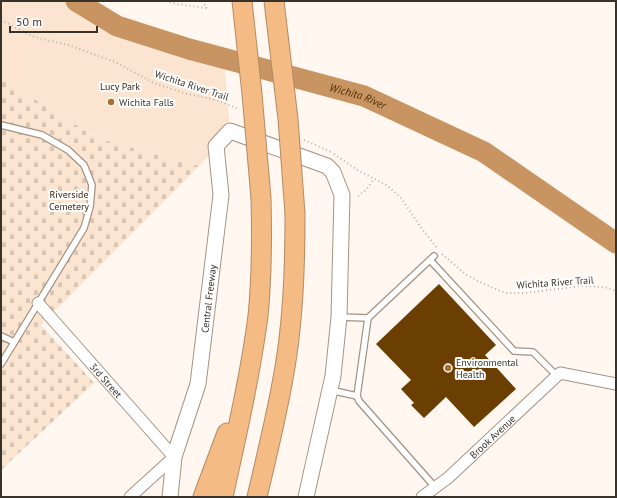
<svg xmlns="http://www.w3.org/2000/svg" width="617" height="498" font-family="'PT Sans',sans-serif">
	<defs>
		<pattern id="cemetery-stones" width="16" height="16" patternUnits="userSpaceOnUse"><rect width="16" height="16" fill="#fbe5d1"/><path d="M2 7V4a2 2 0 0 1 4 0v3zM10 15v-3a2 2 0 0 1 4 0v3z" fill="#d8c5b4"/></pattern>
	</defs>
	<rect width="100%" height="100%" fill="#fff7f0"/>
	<polygon fill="url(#cemetery-stones)" points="1,78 97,138 199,166 41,325 94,383 1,470"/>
	<polygon fill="#fbe5d1" points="1,1 76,1 117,26 189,49 224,58 230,131 199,166 97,138 1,78"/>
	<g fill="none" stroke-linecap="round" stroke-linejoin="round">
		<path stroke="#c89562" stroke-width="21" id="s1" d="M76,1L117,26L189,49L364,96L484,152L616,243"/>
	</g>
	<polygon fill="#6b3e01" points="439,284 496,345 485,355 516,389 474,427 446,397 424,418 411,405 414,403 401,389 411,380 376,344"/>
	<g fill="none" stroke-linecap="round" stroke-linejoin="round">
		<defs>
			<g id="lane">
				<polyline points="1,125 42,135 68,150 84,165 92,185 90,207 84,228 1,364"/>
				<polyline points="430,260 514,351 533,352 556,375"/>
				<polyline points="339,317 368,318 434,256"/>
				<polyline points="368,318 357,396 359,401 435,487"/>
				<polyline points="1,336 14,342"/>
				<polyline points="330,390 357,396"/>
			</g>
			<g id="street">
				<path id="s2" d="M38,303L174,457L130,497"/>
				<path id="s3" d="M422,497L448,478L560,373L616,384"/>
			</g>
			<g id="secondary">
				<path id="s4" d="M170,497L174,457L198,384L221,195L216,146L230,131L327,166L333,172L342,195L339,317L333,376L306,497"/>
			</g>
			<g id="highway">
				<polyline points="203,497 227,433"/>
				<path d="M223,497C236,437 250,377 258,316C262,276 262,237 261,198"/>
				<path d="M257,497C266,459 275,422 282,384C293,328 295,271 295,214"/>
			</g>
		</defs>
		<use href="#lane" stroke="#a49383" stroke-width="8"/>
		<use href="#street" stroke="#a49383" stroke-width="13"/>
		<use href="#secondary" stroke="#a49383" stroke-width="17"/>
		<use href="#highway" stroke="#b38b65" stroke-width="21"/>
		<g stroke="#b8b0a9" stroke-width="2" stroke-dasharray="1 3" stroke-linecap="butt">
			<polyline points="166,1 176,4 207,8"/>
			<polyline points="202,1 207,8"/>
			<polyline points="1,20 34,37 68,45 115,62 154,83 184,93 220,101 238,109"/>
			<polyline points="304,140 331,152"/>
			<polyline points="334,154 359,171 388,186 401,198 422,229 437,248"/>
			<polyline points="358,196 366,190 374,179"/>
			<polyline points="442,254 465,274 484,284 505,293 526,293 581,286 604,287 616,291"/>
		</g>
		<use href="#lane" stroke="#fff" stroke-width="5.5"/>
		<use href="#street" stroke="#fff" stroke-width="11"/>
		<use href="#secondary" stroke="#fff" stroke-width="15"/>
		<use href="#highway" stroke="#f4bb84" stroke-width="19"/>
		<defs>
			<g id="highway-bridge">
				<polyline points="242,1 252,94 261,198"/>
				<polyline points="274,1 288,119 295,214"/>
			</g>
		</defs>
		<use href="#highway-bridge" stroke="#b38b65" stroke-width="21" stroke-linecap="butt"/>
		<use href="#highway-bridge" stroke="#f4bb84" stroke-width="19"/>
	</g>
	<g fill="#a96f2e" stroke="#fff" stroke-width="1.5">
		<circle cx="111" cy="102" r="4"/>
		<circle cx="448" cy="368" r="4"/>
	</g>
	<g text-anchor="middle" stroke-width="4" stroke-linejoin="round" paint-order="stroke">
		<g font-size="10" fill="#39322b" stroke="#fff">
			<text transform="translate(192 85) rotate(18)" y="4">Wichita River Trail</text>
			<text transform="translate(555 282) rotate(-4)" y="4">Wichita River Trail</text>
			<text dy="4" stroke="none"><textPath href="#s4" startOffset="203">Central Freeway</textPath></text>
			<text dy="4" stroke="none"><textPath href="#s2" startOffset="103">3rd Street</textPath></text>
			<text dy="4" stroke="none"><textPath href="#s3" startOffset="93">Brook Avenue</textPath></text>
		</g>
		<g font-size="10" fill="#3c260f" stroke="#fff">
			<text x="120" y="90">Lucy Park</text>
			<text x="69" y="198">Riverside<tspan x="69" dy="12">Cemetery</tspan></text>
		</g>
		<g font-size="10" fill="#39322b" stroke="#fff" text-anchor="start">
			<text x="119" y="106">Wichita Falls</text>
			<text x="456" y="366">Environmental<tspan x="456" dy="12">Health</tspan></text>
		</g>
		<g font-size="11" font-style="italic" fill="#4c2b00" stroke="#fff">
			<text dy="4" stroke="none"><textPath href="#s1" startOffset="299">Wichita River</textPath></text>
		</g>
	</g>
	<rect width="617" height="498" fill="none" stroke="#39322b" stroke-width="4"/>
	<path d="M10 26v6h87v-6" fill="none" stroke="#39322b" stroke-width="2"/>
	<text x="16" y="26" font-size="12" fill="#39322b" stroke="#ffffff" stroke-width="3" paint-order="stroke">50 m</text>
</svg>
